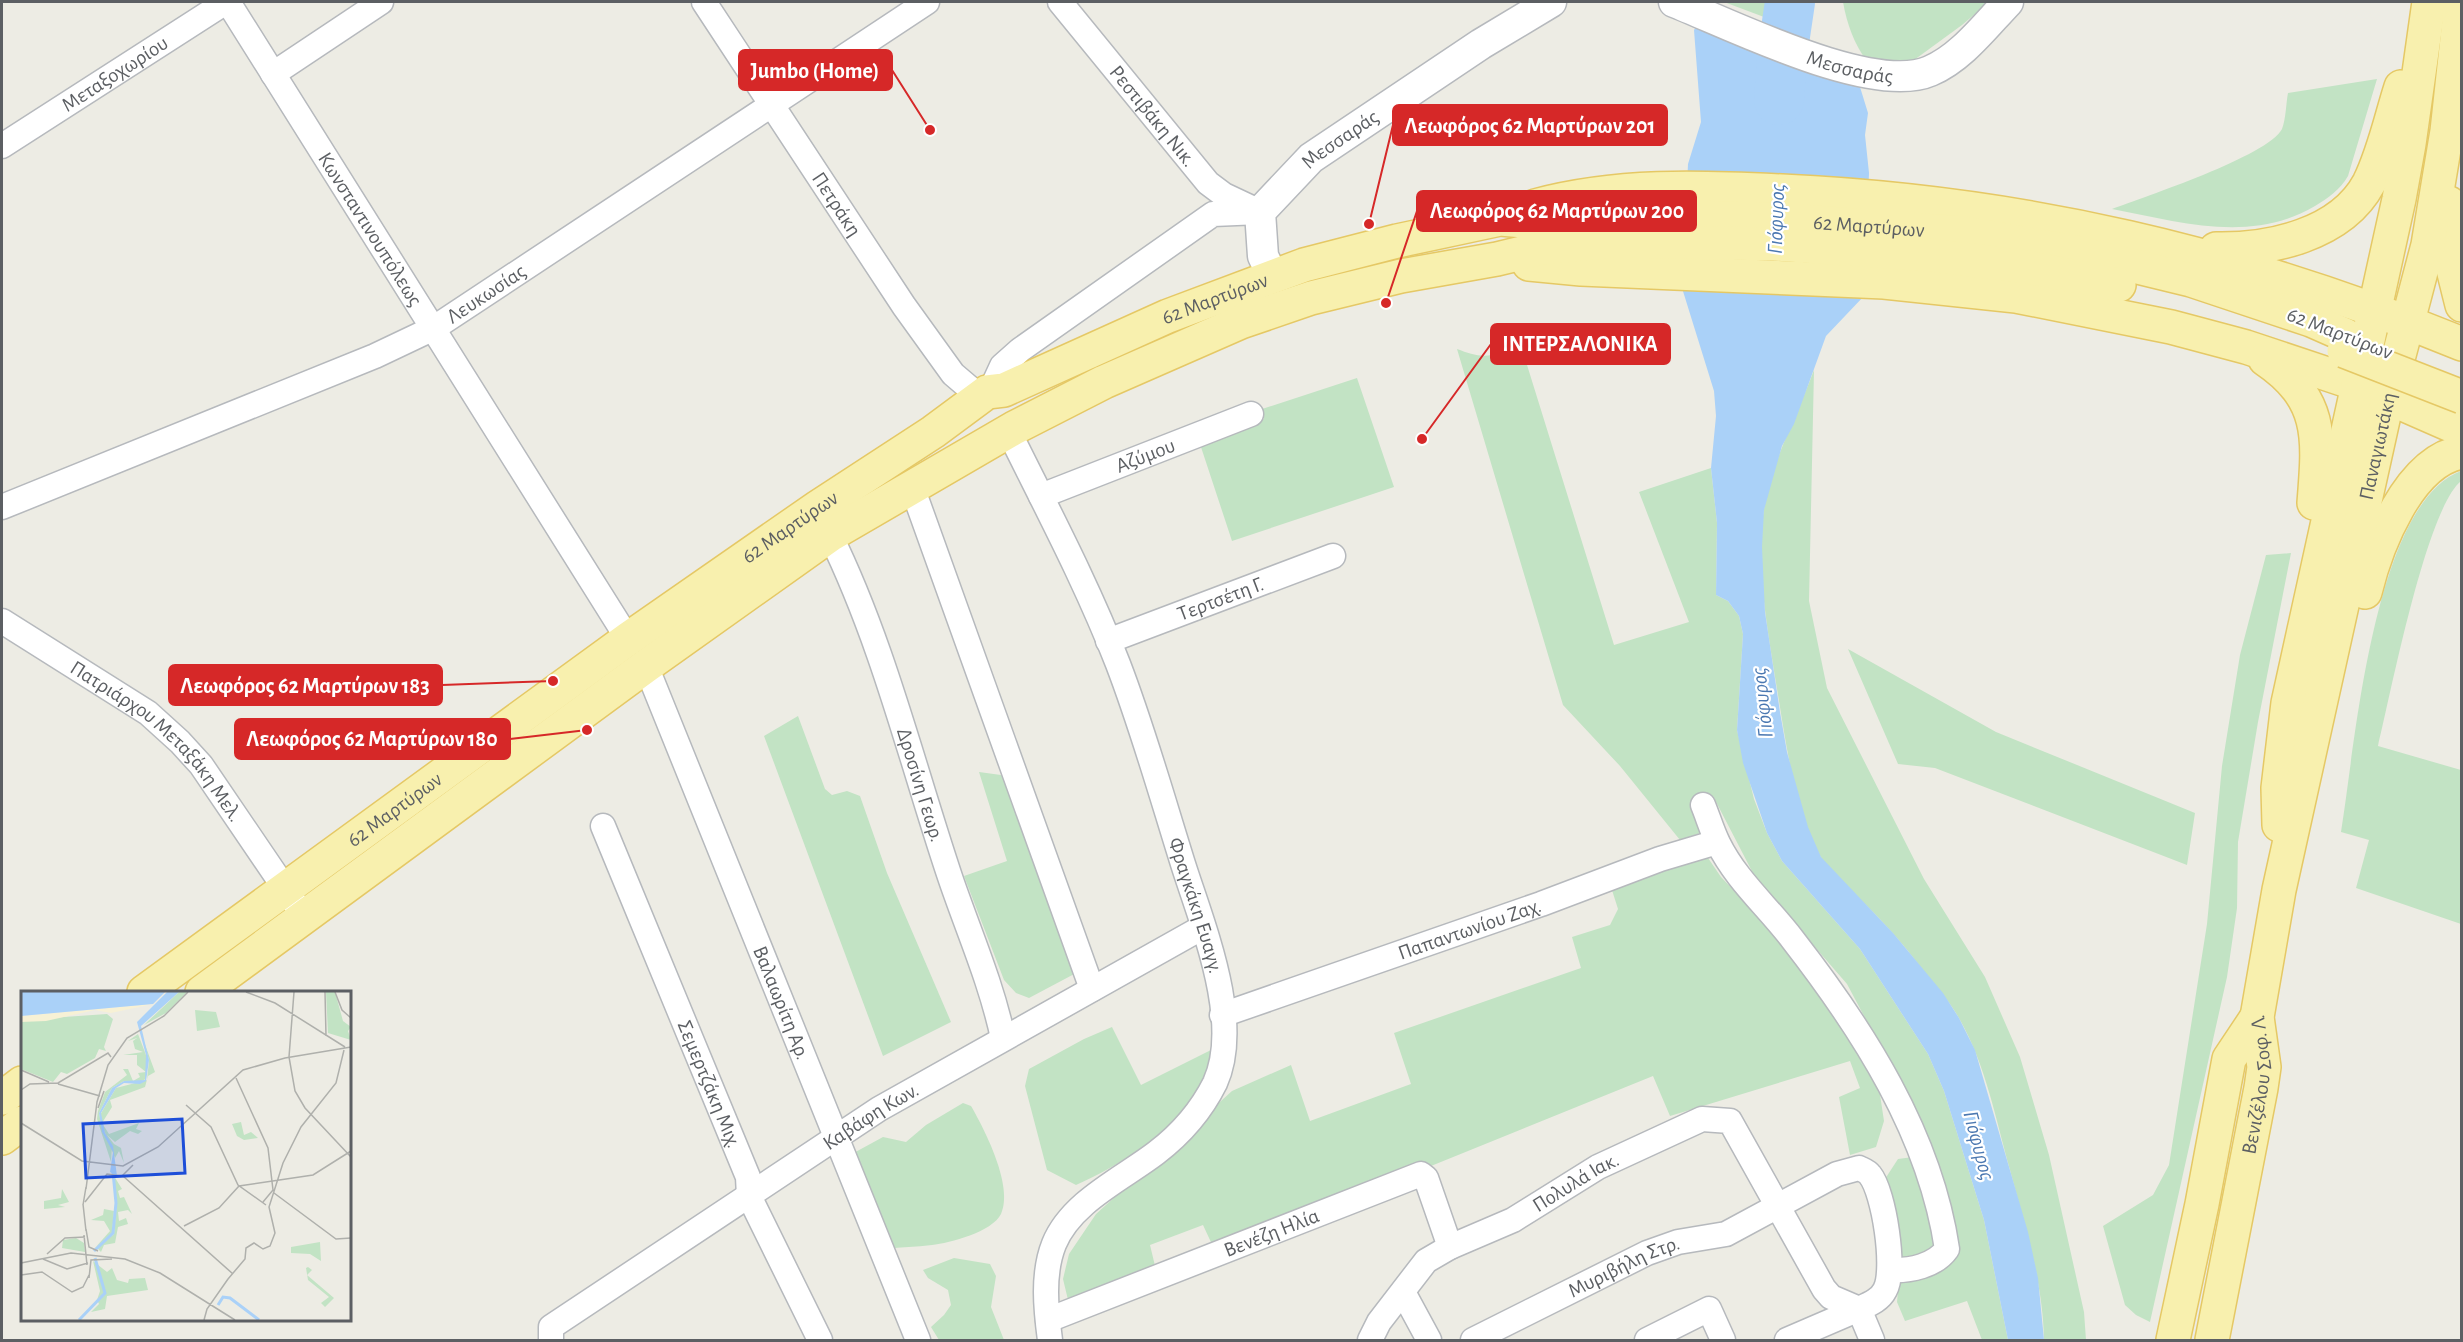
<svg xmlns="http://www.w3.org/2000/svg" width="2463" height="1342" font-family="'Alegreya Sans',sans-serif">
	<rect width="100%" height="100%" fill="#edece4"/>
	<g fill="#c2e3c4">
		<polygon points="1724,2 1772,2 1772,20"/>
		<path d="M1843,2H1989L1962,25L1910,63H1868C1854,44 1847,24 1843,2Z"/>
		<path d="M2377,79L2348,176C2340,190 2328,198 2315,206C2251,244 2180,222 2112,209C2144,197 2268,156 2282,129C2286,119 2286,103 2288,93Z"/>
		<path d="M1514,323L1614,645L1689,622L1639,492L1711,468L1717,523L1716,595L1728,601L1739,616L1743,634L1737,730L1754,799L1767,833L1782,861L1860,949L1928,1054L1944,1091L1984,1220L2008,1340H1982L1967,1301L1905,1321L1897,1302L1899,1280L1944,1267L1889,1063L1847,984L1756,879L1713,796L1692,801L1706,831L1680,840L1620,766L1563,705L1457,349C1473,355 1485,359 1501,352L1505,326Z"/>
		<path d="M1814,370L1809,601L1827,688L1924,879L1985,977L2020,1057L2049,1155L2084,1312L2086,1340H2044C2043,1282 2025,1227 2010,1170C1996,1120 1986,1066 1960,1020C1950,1001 1933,983 1919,965C1903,944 1886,925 1867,906C1851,890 1831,875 1820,856C1792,804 1785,734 1775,677C1767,625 1755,562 1764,509C1772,460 1797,416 1814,370Z"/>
		<polygon points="1357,378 1394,487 1232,541 1199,441 1264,419 1262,409"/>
		<path d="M2461,471V481C2426,510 2391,693 2378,746L2461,770V924L2356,888L2369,840L2341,832C2355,748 2373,504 2461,471Z"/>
		<polygon points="2291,553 2258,722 2238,842 2237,908 2227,977 2150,1322 2136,1315 2125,1305 2103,1226 2153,1195 2169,1165 2207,924 2222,766 2240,655 2266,555"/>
		<polygon points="1848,649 1996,732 2195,813 2187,865 1935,768 1898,764"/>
		<polygon points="798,716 825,789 832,795 847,791 860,796 887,873 951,1022 883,1056 764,736"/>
		<polygon points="979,772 1001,775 1019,803 1078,972 1029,998 1016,993 1004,980 964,876 1007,861"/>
		<polygon points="1706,855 1721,877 1763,921 1830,1004 1879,1088 1884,1121 1876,1147 1850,1155 1839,1097 1860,1088 1850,1061 1670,1116 1653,1076 1216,1253 1203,1225 1150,1245 1156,1270 1069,1304 1063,1279 1069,1254 1096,1214 1232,1091 1291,1065 1310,1121 1411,1084 1394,1033 1581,968 1572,937 1610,925 1618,909 1611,887"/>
		<path d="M1112,1027L1141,1085L1219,1046C1212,1061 1205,1078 1197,1092C1171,1133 1119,1166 1076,1185L1047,1170L1025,1086L1029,1069L1084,1039Z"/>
		<path d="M963,1103L971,1106C985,1130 1014,1187 1001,1214C992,1232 950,1243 932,1245C916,1247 901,1247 886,1249L850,1155L883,1137L906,1142L926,1125Z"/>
		<polygon points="1913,1157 1938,1251 1896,1266 1885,1179 1898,1159"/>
		<polygon points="954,1258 990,1264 996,1276 991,1307 1004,1340 939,1340 931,1327 944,1315 951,1305 948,1290 928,1278 923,1270"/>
	</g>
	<polygon fill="#aad1f8" points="1698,24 1860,87 1868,113 1865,135 1869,173 1864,296 1826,336 1794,424 1782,446 1764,510 1762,547 1765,612 1780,712 1787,752 1808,827 1821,857 1893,933 1943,993 1959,1018 1975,1050 2028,1232 2038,1278 2044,1340 2008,1340 1984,1220 1944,1091 1928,1054 1860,949 1782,861 1767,833 1743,763 1737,730 1743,634 1739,616 1728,601 1716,595 1717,523 1711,468 1716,416 1714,391 1682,288 1688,164 1701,122 1694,30"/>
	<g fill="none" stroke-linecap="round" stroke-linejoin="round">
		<polyline stroke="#aad1f8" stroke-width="50" points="1779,100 1782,56 1790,2"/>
		<defs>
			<g id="minor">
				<path id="s1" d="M228,2L628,639"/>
				<path id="s2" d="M704,2L904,306L953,374L980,397"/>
				<path id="s3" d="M1060,2L1208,183L1224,195L1258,211"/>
				<polyline points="273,74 381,2"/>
				<path id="s4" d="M2,146L226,2"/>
				<polyline points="991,390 1002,366 1020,350 1213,214 1260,212"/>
				<path id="s5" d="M1009,432C1047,509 1087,584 1118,664C1143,729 1162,797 1183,864C1202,924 1243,1022 1215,1083C1201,1111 1181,1134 1156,1153C1122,1179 1071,1202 1054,1244C1042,1274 1046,1310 1050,1340"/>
				<polyline points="912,487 1092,989"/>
				<path id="s6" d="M1041,496L1251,414"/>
				<path id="s7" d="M2,507L375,356L434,328L927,2"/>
				<path id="s8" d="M830,535C883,643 911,760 949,874C967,928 991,981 1003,1038"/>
				<path id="s9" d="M2,621L148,713L180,742L201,765L305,918"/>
				<path id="s10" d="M1108,641L1333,556"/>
				<path id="s11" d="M646,666L918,1340"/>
				<path d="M1703,805C1708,817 1712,831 1718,843C1736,880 1768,907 1793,940C1863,1030 1930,1134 1947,1249C1935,1266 1910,1271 1890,1270"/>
				<path id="s12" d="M603,826L748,1177L749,1196L820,1340"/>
				<path id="s13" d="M1222,1015L1541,904L1660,859L1717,842"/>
				<polyline points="1403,1292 1429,1340"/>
				<path id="s14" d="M1048,1320L1421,1174L1426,1178L1450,1247"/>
				<path id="s15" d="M551,1340V1327L879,1109L1203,927"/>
				<path id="s16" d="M1370,1340L1379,1322L1426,1261L1450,1247L1513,1220L1598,1167L1702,1119L1730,1121L1824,1289L1831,1297L1859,1309"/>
				<path id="s17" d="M1473,1340L1647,1253L1678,1242L1726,1234L1837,1174L1859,1168C1863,1170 1867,1171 1870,1175C1884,1192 1896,1270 1885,1290C1880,1300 1870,1304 1859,1309L1872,1340"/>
				<polyline points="1647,1340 1709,1309 1723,1340"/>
				<polyline points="1787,1340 1859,1309"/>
			</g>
			<g id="tertiary">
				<path id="s18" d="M1674,2C1732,25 1873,96 1930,71C1961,58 1985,26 2008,2"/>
				<path id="s19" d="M1273,277L1263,256L1260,212L1311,158L1481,44L1551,2"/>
			</g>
			<g id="primary">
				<polyline points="2449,203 2452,265 2462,305"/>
				<path d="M1535,206C1616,184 1699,187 1782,191C2022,202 2239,253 2462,344"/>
				<path d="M2216,249C2270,250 2341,235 2369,183C2384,153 2391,118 2401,87"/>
				<polyline points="1529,264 1581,269 1884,282 2016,296 2171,327 2246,347 2357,384 2462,430"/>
				<path d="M2265,359C2324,399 2319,439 2314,503"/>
				<path d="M2365,592C2376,547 2408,461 2462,452"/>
				<polyline points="2279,825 2278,788 2288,703 2399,199 2409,144 2429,2"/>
				<path id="s20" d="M144,992L628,639L818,507L933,432L987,392L1004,390L1168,316L1304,265L1397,241L1500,219L1536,222L1651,216L1775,219L1965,233L2076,252L2191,280L2311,320L2345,335"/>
				<polyline points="202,992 646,666 830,535 1014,428 1104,382 1241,322 1311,298 1401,276 1497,259 1542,248 1615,241 1774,244 1930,255 2027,267 2119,285"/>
				<polyline points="2,1098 22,1083"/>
				<polyline points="2,1138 22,1123"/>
				<polyline points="2173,1340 2202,1204 2229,1059 2257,1017"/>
				<path id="s21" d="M2212,1340L2261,1088L2264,1067L2257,1017L2279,890L2388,397L2428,245L2447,131L2461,2"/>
			</g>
		</defs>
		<use href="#minor" stroke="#b6b9bd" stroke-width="27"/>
		<use href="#tertiary" stroke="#b6b9bd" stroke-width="33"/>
		<use href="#primary" stroke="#e5c865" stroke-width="36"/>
		<use href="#minor" stroke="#fff" stroke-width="24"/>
		<use href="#tertiary" stroke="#fff" stroke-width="30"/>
		<use href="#primary" stroke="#f8f0ae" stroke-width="33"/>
		<defs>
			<polyline id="primary-bridge" points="2344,351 2462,397"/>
		</defs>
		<use href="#primary-bridge" stroke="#e5c865" stroke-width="36" stroke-linecap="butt"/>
		<use href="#primary-bridge" stroke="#f8f0ae" stroke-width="33"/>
	</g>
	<g text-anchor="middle" stroke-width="4.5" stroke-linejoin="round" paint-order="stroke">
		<g font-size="21" fill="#5c5f63" stroke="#fff">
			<text dy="7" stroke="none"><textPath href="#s18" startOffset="188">Μεσσαράς</textPath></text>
			<text dy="7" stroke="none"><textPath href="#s4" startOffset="134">Μεταξοχωρίου</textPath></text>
			<text dy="7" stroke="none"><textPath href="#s3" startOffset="147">Ρεστιβάκη Νικ.</textPath></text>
			<text dy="7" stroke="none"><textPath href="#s19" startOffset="176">Μεσσαράς</textPath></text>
			<text dy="7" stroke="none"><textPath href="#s2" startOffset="242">Πετράκη</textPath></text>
			<text dy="7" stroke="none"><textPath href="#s20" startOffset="1948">62 Μαρτύρων</textPath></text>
			<text dy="7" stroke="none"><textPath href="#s1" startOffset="268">Κωνσταντινουπόλεως</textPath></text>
			<text dy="7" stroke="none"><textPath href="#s7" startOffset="530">Λευκωσίας</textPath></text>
			<text dy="7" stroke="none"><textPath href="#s20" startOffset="1282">62 Μαρτύρων</textPath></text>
			<text transform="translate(2340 333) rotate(21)" y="7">62 Μαρτύρων</text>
			<text dy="7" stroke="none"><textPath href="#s21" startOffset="912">Παναγιωτάκη</textPath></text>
			<text dy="7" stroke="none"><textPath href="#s6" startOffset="112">Αζύμου</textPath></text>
			<text dy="7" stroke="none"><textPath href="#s20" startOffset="796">62 Μαρτύρων</textPath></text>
			<text dy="7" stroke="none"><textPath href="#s10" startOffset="120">Τερτσέτη Γ.</textPath></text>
			<text dy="7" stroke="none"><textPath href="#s9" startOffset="198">Πατριάρχου Μεταξάκη Μελ.</textPath></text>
			<text dy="7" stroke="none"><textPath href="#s8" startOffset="266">Δροσίνη Γεωρ.</textPath></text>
			<text dy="7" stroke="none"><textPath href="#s20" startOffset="310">62 Μαρτύρων</textPath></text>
			<text dy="7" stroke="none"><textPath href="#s5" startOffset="510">Φραγκάκη Ευαγγ.</textPath></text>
			<text dy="7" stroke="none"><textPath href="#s13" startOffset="262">Παπαντωνίου Ζαχ.</textPath></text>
			<text dy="7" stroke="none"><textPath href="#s11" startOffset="363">Βαλαωρίτη Αρ.</textPath></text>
			<text dy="7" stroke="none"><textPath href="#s12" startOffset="279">Σεμερτζάκη Μιχ.</textPath></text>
			<text dy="7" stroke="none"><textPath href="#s21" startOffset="261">Βενιζέλου Σοφ. Λ.</textPath></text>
			<text dy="7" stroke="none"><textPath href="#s15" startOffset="396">Καβάφη Κων.</textPath></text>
			<text dy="7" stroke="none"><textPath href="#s16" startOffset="267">Πολυλά Ιακ.</textPath></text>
			<text dy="7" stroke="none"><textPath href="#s14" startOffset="240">Βενέζη Ηλία</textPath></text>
			<text dy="7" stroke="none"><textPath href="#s17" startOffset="168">Μυριβήλη Στρ.</textPath></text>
		</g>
		<g font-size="22" font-style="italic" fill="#4b78b1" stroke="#fff">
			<text transform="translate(1775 219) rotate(-88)" y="8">Γιόφυρος</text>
			<text transform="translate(1761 703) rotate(-96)" y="8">Γιόφυρος</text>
			<text transform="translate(1980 1145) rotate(75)" y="8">Γιόφυρος</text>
		</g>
	</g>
	<g transform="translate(21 991)">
		<rect width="330" height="330" fill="#edece4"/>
		<path d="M158,1H166L145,22L123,34ZM305,1H314L322,30L330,36L327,40L330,49L307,42ZM174,19L195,21L199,36L176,40ZM86,23L92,28L83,56L85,60L78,58L74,67L46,83L40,81L32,91L0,78V29ZM117,43L125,64V88L118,91L103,90L91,97L78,122L82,142L91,155L90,171L76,128L77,120L84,101L106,84L102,78H107L112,90L119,86L117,82L125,81L116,74V64H102L122,61L114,58L112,50L116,47L107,50ZM122,48L134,81L127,85L124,96L89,109L91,116L81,132L88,143L118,132L115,138L121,140L117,143L109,140L94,151L86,144L93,153L100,157L103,172L98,160L94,167L82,137L79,124L95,97L126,89L128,69ZM220,131L223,144L230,141L237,147L223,149L216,145L211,133ZM93,185L101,198L97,200L99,207L103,206L111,223L107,219L97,221L98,230L105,227L107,233L97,236L94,252L83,254L80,261L76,257L93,243L96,212ZM41,198L48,211L37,214L44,216L23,218V210L40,207ZM83,218L93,220L91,242L73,258L89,240L83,230L70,229L82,224ZM55,247L63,252L64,261L41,257L42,249ZM299,251L300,270L289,263L270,262V256ZM72,270L86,281L91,277L96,289L107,292L108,288L124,287L127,299L86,305L84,318L70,321L78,313L76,309L79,300ZM287,276L291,279L286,284L313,307L304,316L300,312L308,306L287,289L285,277Z" fill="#c2e3c4"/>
		<path d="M132,13L90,22L74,19L25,30L0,31V25Z" fill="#f7f1d5"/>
		<path d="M0,1H144L132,13L0,25ZM146,1H158L120,35L128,69L125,90L119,93L103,92L95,97L80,122L84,142L92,155L96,185L89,181L92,161L81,141L78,122L91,97L103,90L124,89L125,64L116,31Z" fill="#aad1f8"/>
		<path fill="none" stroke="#aad1f8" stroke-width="3" d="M73,260L92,242L95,212L92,181M197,314L202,306L209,307L238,329M58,329L84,302L74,267"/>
		<path fill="none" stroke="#afb0ac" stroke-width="1.5" d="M225,1L254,12L324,56M273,1L268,66L274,100L284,117L330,166M304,1L305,45M314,1L321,19L330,27M0,79L28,91M215,87L247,157L252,199L242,211M37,93L79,105M0,99L9,93L37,92L87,62L90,66M165,114L190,136L217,194L245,214M77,117L83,100M0,132L61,170L102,175L137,156L222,79L264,67L330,56M102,185L212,283M65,198L76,111L87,74L106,47L143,25L167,1M253,202L315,248L330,247M64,211L86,183L101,185L112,174M62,213L65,240M62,214L65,196M163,235L198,217L218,195L292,184L330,160M65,238L68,256L77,260M63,244L66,274M26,263L44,247L64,246M22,268L46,278L67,272M0,272L50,262L104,268L139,282L214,329M0,284L21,281L51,301L62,296L68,284M68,287L70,269L91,268M207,288L224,268L225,257L233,252L242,258L249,255L254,242L248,216L262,172L280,136L315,92L323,59M183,329L186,318L207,288"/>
		<path fill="#1d4ed8" fill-opacity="0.15" stroke="#1d4ed8" stroke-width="3" d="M161,128L164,182L65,187L62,133Z"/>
		<rect width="330" height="330" fill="none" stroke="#5c5f63" stroke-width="3"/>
	</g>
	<path fill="none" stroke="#d62828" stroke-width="2" d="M930 130L892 70M1369 224L1393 125M1386 303L1417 211M1422 439L1491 344M553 681L442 685M587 730L510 739"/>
	<g fill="#d62828" stroke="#fff" stroke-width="2">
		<circle cx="930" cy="130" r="6"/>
		<circle cx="1369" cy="224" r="6"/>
		<circle cx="1386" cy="303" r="6"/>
		<circle cx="1422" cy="439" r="6"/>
		<circle cx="553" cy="681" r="6"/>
		<circle cx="587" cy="730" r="6"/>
	</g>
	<g fill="#d62828" stroke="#d62828" stroke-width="2">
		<rect x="739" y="50" width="153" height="40" rx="6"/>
		<rect x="1393" y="105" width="274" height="40" rx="6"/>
		<rect x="1417" y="191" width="279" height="40" rx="6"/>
		<rect x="1491" y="324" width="179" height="40" rx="6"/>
		<rect x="169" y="665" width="273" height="40" rx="6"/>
		<rect x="235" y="719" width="275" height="40" rx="6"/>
	</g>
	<g font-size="22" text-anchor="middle" font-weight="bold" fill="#fff">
		<text x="815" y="78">Jumbo (Home)</text>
		<text x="1530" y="133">Λεωφόρος 62 Μαρτύρων 201</text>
		<text x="1557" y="218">Λεωφόρος 62 Μαρτύρων 200</text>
		<text x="1580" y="351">ΙΝΤΕΡΣΑΛΟΝΙΚΑ</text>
		<text x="305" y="693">Λεωφόρος 62 Μαρτύρων 183</text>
		<text x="372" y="746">Λεωφόρος 62 Μαρτύρων 180</text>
	</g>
	<rect width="2463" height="1342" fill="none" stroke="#5c5f63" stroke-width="6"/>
</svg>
